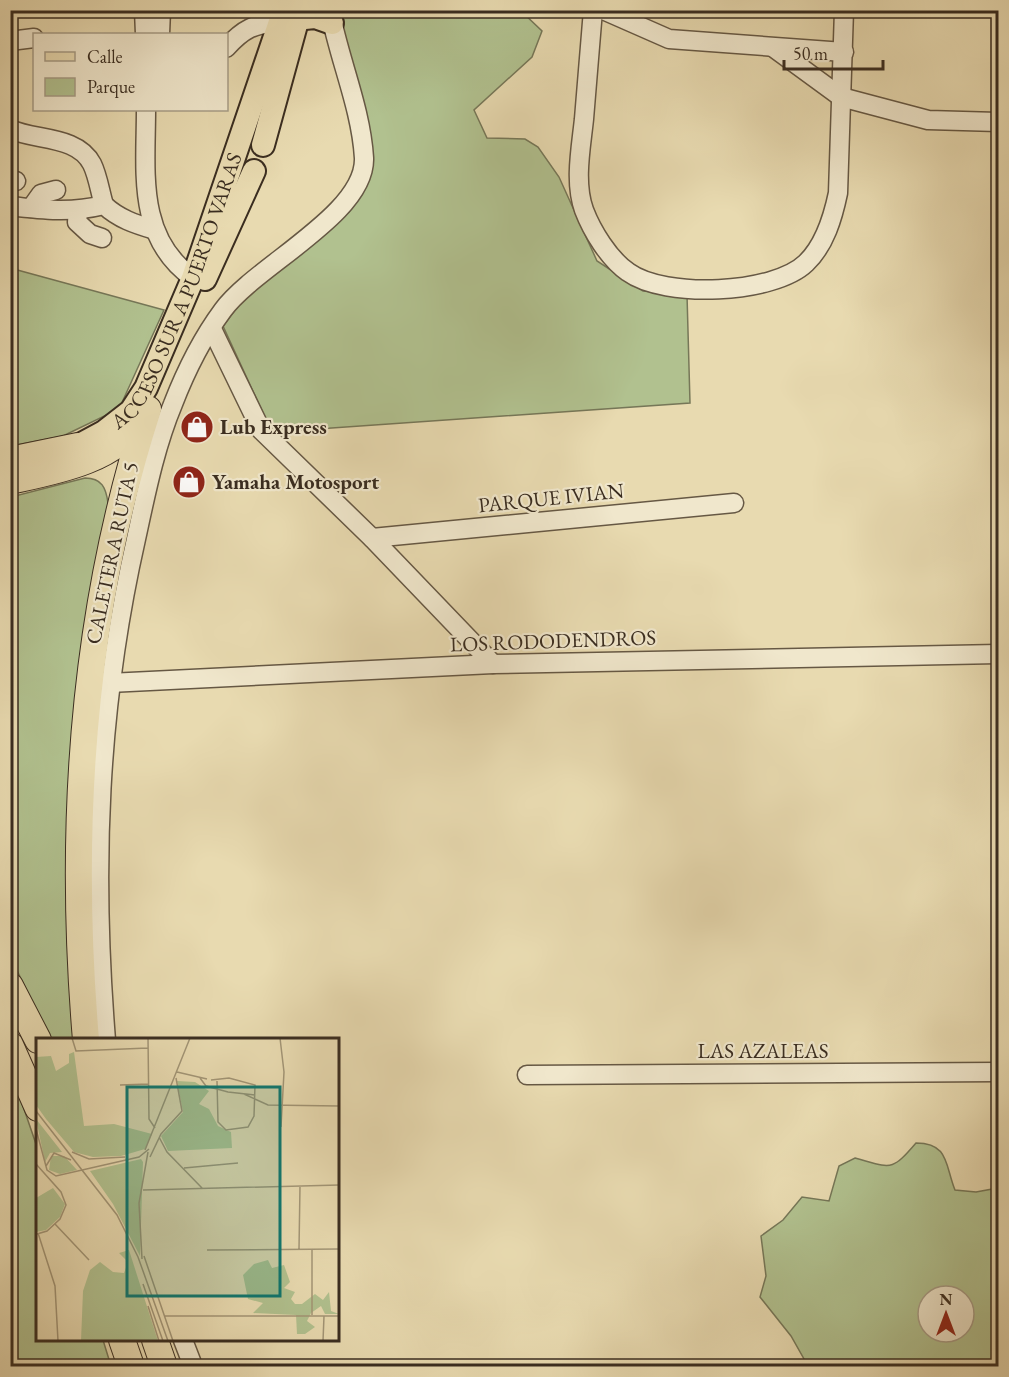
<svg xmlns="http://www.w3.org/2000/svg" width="1009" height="1377" font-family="'EB Garamond',serif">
	<rect width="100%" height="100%" fill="#e8dab0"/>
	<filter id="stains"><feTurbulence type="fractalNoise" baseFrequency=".00333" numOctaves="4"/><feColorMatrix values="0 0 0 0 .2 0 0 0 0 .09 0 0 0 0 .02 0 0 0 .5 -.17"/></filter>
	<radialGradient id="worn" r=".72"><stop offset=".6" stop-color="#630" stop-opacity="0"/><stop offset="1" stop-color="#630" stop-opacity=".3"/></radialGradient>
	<g fill="#b1c18f" stroke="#767758" stroke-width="1.5" fill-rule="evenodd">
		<polygon points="339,11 521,11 542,31 532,57 474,110 487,138 525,139 538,147 559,177 597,261 643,291 687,295 690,403 289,431 268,424 223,326 248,293 349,212 363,188 372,164"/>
		<polygon points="10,268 164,310 119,409 63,436 11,446"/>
		<path d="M85,478C102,478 106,488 108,503L79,1039H50L11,958V497Z"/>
		<polygon points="12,1074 37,1147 38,1340 103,1340 111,1366 11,1366"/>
		<path d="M916,1143C949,1143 945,1165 955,1190L976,1192L998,1188V1366H808L791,1336L760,1297L766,1276L761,1236L783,1220L802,1197L829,1201L839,1166L855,1158C892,1168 891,1172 916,1143ZM928,1296H964V1332H928Z"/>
	</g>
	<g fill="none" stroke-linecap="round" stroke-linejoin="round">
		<defs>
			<g id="minor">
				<polyline points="144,10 145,34"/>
				<path d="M593,10C590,47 587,83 584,119C581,148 574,182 584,210C592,231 609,259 628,272C665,299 774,294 806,263C825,245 833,217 838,193L844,10"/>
				<polyline points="603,10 669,39 844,52"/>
				<polyline points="160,34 161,10"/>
				<polyline points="10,41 34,38"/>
				<path d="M226,48C244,28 253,25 279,21"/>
				<polyline points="774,48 841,97 928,120 998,122"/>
				<path d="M146,110C146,171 136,238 193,278"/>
				<path d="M10,129C35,141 77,135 92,164C98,176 100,192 104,205"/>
				<polyline points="10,182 16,181"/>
				<path d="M10,206C44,210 71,213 104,205C119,219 135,224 155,230"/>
				<polyline points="31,208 41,194 56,190"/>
				<polyline points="78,211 77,222 90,234 102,238"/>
				<polyline points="212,329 261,430 372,538 493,664"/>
				<polyline points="372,538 734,503"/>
				<polyline points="109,683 493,664 998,654"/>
				<path d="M106,1040C92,868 98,707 136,539C146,493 155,447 173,404C185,373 203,337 223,310C255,266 366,214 364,158C361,108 339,59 330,11"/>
				<polyline points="527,1075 998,1072"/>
				<polyline points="183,1340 193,1366"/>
			</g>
			<g id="major">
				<polyline points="284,20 315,17 332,23"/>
				<polyline points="263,145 300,10"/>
				<polyline points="205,279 254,171"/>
				<path id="s1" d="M78,446L104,432L131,411L146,388L193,278L284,10"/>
			</g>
			<g id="highway">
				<polyline points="10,460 78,446"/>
				<path d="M10,481C56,471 114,461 141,420"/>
				<polyline points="10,986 38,1040"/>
				<path d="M86,1040C68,827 82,613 148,409"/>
				<polyline points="10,1045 38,1108"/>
				<polyline points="122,1340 131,1366"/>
				<polyline points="155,1340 164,1366"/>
			</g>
		</defs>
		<use href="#minor" stroke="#665844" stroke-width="21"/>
		<use href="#major" stroke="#3a2d20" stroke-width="26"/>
		<use href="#highway" stroke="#3a2d20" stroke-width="28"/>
		<use href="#minor" stroke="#f0e7cc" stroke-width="18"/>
		<use href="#major" stroke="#e8dab0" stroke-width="22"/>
		<use href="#highway" stroke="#e8dab0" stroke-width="26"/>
	</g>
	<defs>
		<symbol id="shop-disc" viewBox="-11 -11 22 22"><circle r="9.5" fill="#8f2418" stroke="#f0e7cc"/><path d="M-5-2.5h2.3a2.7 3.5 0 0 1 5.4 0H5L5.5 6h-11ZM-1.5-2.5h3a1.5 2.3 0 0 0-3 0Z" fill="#fff"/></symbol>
	</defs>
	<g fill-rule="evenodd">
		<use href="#shop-disc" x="178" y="408" width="38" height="38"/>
		<use href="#shop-disc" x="170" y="463" width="38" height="38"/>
	</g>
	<g text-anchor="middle" stroke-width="4.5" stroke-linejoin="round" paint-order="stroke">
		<g font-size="21" fill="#3a2d20" stroke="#f0e7cc">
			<text dy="7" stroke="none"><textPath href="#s1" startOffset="192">ACCESO SUR A PUERTO VARAS</textPath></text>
			<text transform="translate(551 498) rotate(-6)" y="7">PARQUE IVIAN</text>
			<text transform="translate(112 553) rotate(-78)" y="7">CALETERA RUTA 5</text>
			<text transform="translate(553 641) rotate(-2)" y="7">LOS RODODENDROS</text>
			<text x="763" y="1058">LAS AZALEAS</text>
		</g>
		<g font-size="21" font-weight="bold" fill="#3a2d20" stroke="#f0e7cc" text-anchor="start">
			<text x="220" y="434">Lub Express</text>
			<text x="212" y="489">Yamaha Motosport</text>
		</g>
	</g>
	<g transform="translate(36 1038)">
		<rect width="303" height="303" fill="#e8dab0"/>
		<path d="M38,14L48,88L78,86L116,96L109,111L85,118L57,119L38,114L10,81L0,67V19L15,18L20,33L33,25V16ZM141,43L159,44L173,53L163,66L173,71L182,88L195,94L196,110L132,113L125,98L147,74ZM0,81L26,114L14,115L9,124ZM15,118H28L41,132L24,136L13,132ZM105,121L107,124L104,218L77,166L54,133ZM17,150L29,166L24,179L10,192L0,194V160ZM93,212L122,303H45L47,253L54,232L64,224L77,234L88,235L92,224L83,215ZM232,222L236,230L248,227L254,244L248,250L259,254L255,261L259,266H266L279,256L287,262L293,254L295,273L303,276H289L285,268L275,275L271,283L279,289L269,296H261L260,277L217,275L227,265L212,261L207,237L218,226Z" fill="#b1c18f"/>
		<path fill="none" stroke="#a29576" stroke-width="1.5" d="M36,0L40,13L112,10M112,0L113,81L119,90M244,0L248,34L245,89M141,34L171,41M164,40L170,48L192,54L219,57M175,42L193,40L219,47L218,78L212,89L190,92L182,84L181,43M84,47L113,46M208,56L232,67L303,68M0,73L81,177L102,219L132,303M0,91L11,132L20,138L103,119L113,111M123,99L131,114L166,150M109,112L154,0M36,114L53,121L89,119M114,119L125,96L146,73L140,40M0,126L25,154L30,167L24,181L11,193L1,196M10,128L18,115L35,122M148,130L202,125M107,152L303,147M19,186L53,222M2,195L19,248L22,303M263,211L264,148M171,212L303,211M276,212V277M108,218L137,303M106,221L103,165L112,114M107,246L127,303M112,268L123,303M128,278H303M287,303L288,278"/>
		<path fill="#0f766e" fill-opacity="0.15" stroke="#0f766e" stroke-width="3" d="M91,49H244V258H91Z"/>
		<rect width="303" height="303" fill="none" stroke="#3a2d20" stroke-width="3"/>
	</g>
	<rect width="1009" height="1377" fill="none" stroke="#e8dab0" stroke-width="36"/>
	<rect x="12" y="12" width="985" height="1353" fill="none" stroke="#3a2d20" stroke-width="3"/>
	<rect x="18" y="18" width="973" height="1341" fill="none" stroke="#3a2d20" stroke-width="1.5"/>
	<rect x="33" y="33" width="195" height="78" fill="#f0e7cc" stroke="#a79d87" stroke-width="1.5"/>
	<rect x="45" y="52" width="30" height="9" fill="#e8dab0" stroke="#a79d87" stroke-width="1.5"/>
	<text x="87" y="63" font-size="18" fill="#3a2d20">Calle</text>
	<rect x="45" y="78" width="30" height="18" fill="#b1c18f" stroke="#a79d87" stroke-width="1.5"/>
	<text x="87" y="93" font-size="18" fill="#3a2d20">Parque</text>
	<g transform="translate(946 1314)"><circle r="28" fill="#f0e7cc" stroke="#a79d87" stroke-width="1.5"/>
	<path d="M0-4.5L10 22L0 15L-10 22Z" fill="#8f2418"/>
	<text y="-9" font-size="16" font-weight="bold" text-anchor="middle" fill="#3a2d20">N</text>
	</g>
	<path d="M784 60v9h99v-9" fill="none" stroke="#3a2d20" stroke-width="3"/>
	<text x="793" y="60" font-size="18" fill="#3a2d20" stroke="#f0e7cc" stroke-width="4.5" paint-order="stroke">50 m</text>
	<rect width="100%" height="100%" filter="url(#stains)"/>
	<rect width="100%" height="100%" fill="url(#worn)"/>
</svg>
